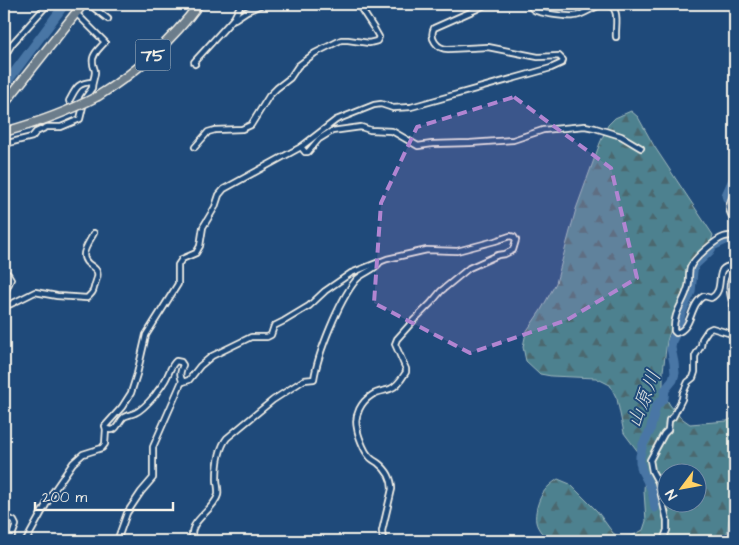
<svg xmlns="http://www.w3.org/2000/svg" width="739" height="545" font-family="'Architects Daughter','Klee One',sans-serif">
	<defs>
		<pattern id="forest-firs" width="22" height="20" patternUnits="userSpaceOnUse" patternTransform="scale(1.25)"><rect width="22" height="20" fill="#4d818f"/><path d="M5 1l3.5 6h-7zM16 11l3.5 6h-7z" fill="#4b676e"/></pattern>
	</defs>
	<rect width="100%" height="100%" fill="#1f4a7a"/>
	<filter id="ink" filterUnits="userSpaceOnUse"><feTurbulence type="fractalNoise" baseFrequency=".02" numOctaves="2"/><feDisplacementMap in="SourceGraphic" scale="10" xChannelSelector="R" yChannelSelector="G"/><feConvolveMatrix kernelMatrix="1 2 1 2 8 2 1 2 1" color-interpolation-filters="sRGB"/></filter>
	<g filter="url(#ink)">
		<path fill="url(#forest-firs)" stroke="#a0b9bc" fill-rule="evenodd" d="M631,111L638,117L654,146L713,235L710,245L683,291L667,341L663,371V393L670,405L680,417L690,424L727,421L735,417V511L729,520L726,541H550C545,537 537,529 536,522C535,518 536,511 537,507C541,493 546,487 558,479L570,484L597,511L613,533L621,538L632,536L643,530L646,521L644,491L645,471L642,457L624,433L617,399L610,385L596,378L551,376L540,374L526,361L523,347L526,332L541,310L556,283L576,209L600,143L608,125L615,118ZM666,472H696V502H666Z"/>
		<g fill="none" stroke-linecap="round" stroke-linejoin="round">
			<g stroke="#4a76a5" stroke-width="9">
				<polyline points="4,89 7,82 65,4"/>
				<polyline points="735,175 726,195 727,198 733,206 735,215"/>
				<polyline points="655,508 652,490 642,471 640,462 640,456 643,444 650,431 656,406 664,398 665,390 673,380 675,373 674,363 671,348 672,341 677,331 681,314 691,292 693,271 695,265 710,251 713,246 728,239 735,238"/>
			</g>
			<defs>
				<g id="minor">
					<polyline points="89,4 108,19"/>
					<path d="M529,4C530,5 532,10 534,10C537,13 568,17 574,16C582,16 594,6 604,4"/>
					<path d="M607,4C621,8 615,26 616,37"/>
					<polyline points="234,18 235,19 247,11 263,4"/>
					<polyline points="6,54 12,44 48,4"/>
					<polyline points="195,64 194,62 234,18 241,4"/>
					<path d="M71,104L69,101C76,89 76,83 92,82"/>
					<path d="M4,144L32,137L36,132L47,127H61L80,119L85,98L92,88C92,82 95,77 95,72C95,68 93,67 93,63C91,55 100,48 105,42L76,13"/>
					<polyline points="195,147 208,132 215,130 242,129 251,125 269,96 277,88 290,78 298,66 315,53 341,40 348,40 369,43 377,41 379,37 375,30 358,4"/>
					<polyline points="301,147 305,152 308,152 319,139 332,131 361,127 370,130 392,131 418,146 432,144 470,143 513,140 543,130 585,126 595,128 621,136 641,148"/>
					<path d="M735,190C730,205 725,207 735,221"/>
					<path d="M735,235C732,236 727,236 724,237C715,240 693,259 690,268C688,274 690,281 688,287C684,303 673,312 674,331L676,333C693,329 689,304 704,296L711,298C728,289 710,264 735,266"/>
					<polyline points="4,274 8,274 11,279 4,295"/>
					<path d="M735,275C724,282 733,303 735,314"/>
					<path d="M4,303L7,305L11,304L35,292L57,296L87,298C96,289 92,292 96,281C103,265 84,268 84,255C84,248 91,239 94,233"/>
					<path d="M106,429C118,433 117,423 124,417C127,415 131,415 135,413C142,410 150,401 155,395C158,390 162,386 164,382C169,375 170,366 176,361L181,362L183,365C180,372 179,376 183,382L189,380L200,366L212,356L251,337H267L271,335L274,326L284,321L309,306L325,291L351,273L387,259L427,250L457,251L495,241L510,236L514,237L516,240L513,250L505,254L498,255L469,268L452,282L441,291L431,303L414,320L397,339L395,344L406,369V372C402,378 398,386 390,389C385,391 378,391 372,395C361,402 354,415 357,428C358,435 364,451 369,456C371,459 375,461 378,463C387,470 392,478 392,489L382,531L383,541"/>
					<polyline points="4,522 6,520 10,519 14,521 16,525 10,541"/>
					<path d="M26,541L53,492L73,463L83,454L102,448L105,444L106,429L105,426L122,407L131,393L137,374L146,335L178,284V265L182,259L196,253L200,246L203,227L215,207L219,195L224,189L301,147L336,120L374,105L381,104L393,108L411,107L551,68L562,63L563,60L559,56L538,57L488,47L448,49C437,49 429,38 434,28L477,9L487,4"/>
					<polyline points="117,541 127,513 141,492 153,478 153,447 182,381"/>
					<path d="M194,541C184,523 214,511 218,495C219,490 217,484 217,479C217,466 219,448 227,438L273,400L304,380L314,379C318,353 339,301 356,280C363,272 374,271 380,262"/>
					<polyline points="663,541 667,530 667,520 658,482 652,471 650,460 664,434 668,430 669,420 673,417 682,399 683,393 688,382 693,378 695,372 695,356 701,346 702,339 708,330 712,328 735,335"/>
				</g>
				<g id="primary">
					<path d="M98,96C138,71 171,42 199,4"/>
					<polyline points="4,104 83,4"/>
				</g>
			</defs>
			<use href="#minor" stroke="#f4f1e8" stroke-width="8"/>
			<use href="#primary" stroke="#f4f1e8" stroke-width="11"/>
			<use href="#minor" stroke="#1f4a7a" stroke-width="4.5"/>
			<use href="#primary" stroke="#6c7d8b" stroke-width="8"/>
			<defs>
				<path id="primary-bridge" d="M4,132C37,123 68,112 98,96"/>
			</defs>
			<use href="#primary-bridge" stroke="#f4f1e8" stroke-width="11" stroke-linecap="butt"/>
			<use href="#primary-bridge" stroke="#6c7d8b" stroke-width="8"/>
		</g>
	</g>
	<path fill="#b185d1" fill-opacity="0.2" stroke="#b185d1" stroke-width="4" stroke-dasharray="10 6" stroke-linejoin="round" d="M514,97L611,168L637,278L567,320L470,353L374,303L381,203L417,127Z"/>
	<g text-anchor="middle" stroke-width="4" stroke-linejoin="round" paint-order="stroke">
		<rect fill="#1f4a7a" stroke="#b4bfc7" stroke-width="1" x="135.5" y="39.5" width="35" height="31" rx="4"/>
		<g font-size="18" font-weight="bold" fill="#f4f1e8">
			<text x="153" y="61">75</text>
		</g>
		<g font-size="20" font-style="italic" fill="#dadfde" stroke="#1f4a7a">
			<text transform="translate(643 399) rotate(-68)" y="7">山原川</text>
		</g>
	</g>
	<rect width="739" height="545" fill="none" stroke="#1f4a7a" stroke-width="20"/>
	<rect x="10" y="10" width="719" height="525" fill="none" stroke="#f4f1e8" stroke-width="2" filter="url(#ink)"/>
	<g transform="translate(682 488) rotate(238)"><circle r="24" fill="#1f4a7a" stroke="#748da6"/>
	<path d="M0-4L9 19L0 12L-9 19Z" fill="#ffd166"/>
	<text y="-8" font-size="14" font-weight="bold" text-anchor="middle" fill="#f4f1e8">N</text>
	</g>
	<path d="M35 502v8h138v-8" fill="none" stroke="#f4f1e8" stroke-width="2.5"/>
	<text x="42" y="502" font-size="15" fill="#f4f1e8" stroke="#1f4a7a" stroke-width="4" paint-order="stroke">200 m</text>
</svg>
